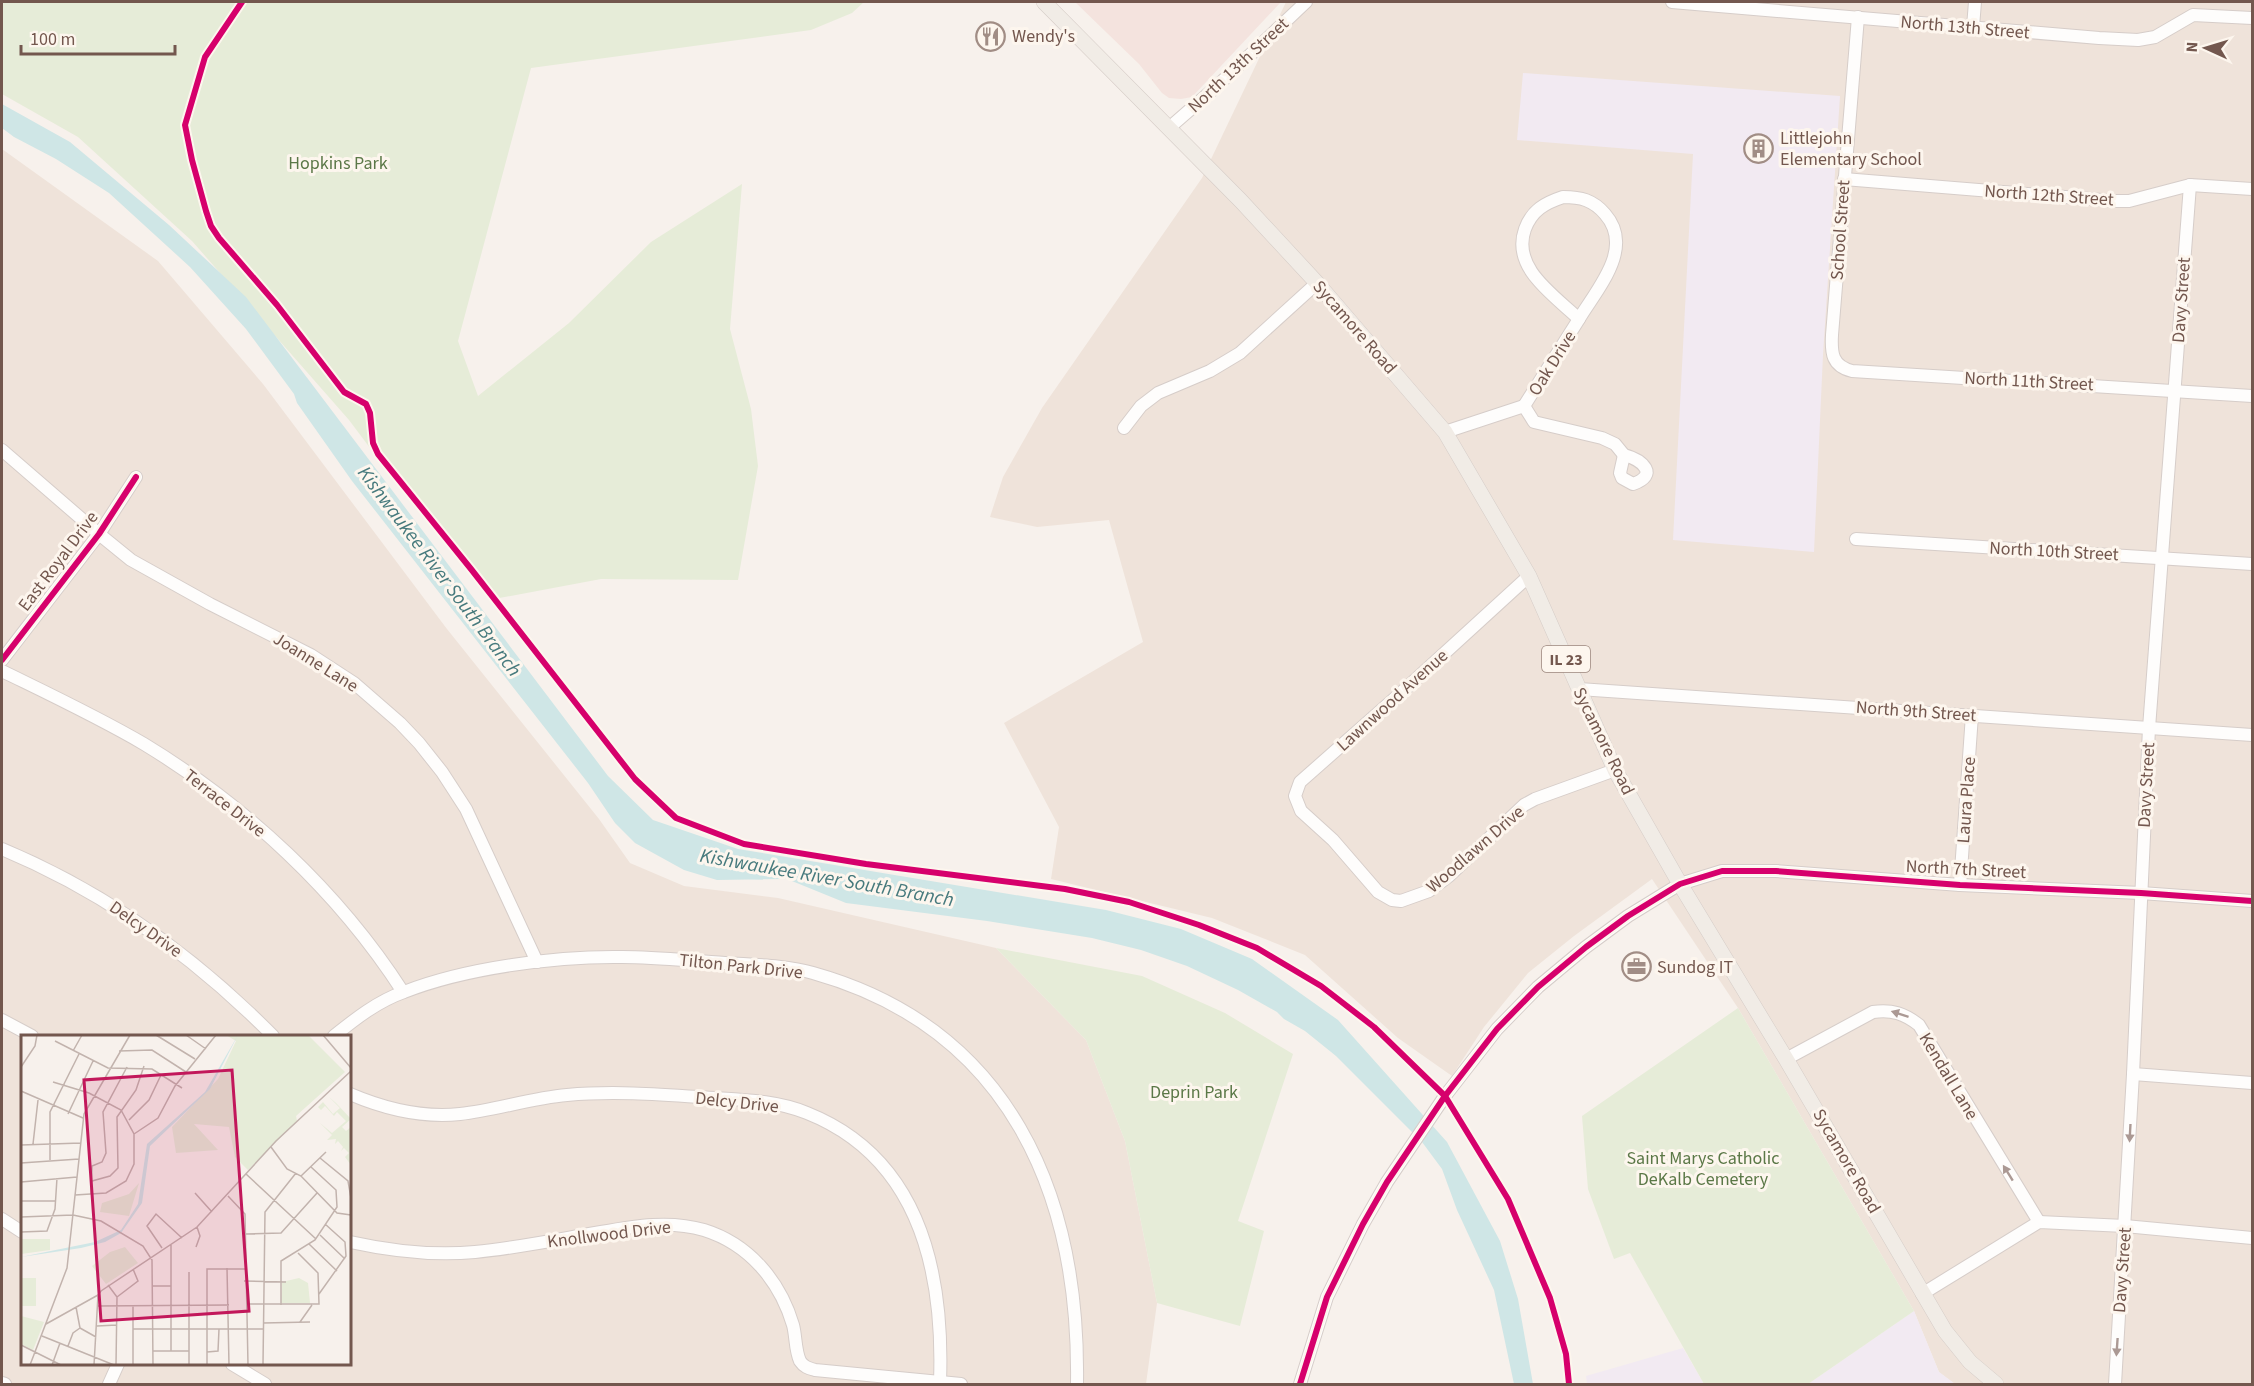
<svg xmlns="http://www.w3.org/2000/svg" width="2254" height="1386" font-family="'Source Sans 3',sans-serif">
	<rect width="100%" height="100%" fill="#f7f1ec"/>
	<g fill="#efe3da" fill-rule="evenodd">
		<polygon points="1286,2 2252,2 2252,1384 1955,1384 1939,1372 1914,1311 1738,1008 1652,879 1574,936 1528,973 1484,1027 1452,1076 1398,1038 1305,955 1212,918 1051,879 1059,827 1004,723 1143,642 1109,520 1037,527 990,517 1003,477 1042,408 1202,178"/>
		<path d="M2,149L158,261L263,384L447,629L599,819L630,863L684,886L778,898L996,948L1086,1040L1125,1141L1157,1303L1146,1384H2ZM22,1036H350V1364H22Z"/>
	</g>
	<polygon fill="#f4e3de" points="1075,2 1281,2 1192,97 1181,99 1169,98 1162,93 1139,64"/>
	<g fill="#f2eaf2">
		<polygon points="1523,73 1840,96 1823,355 1814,552 1673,540 1693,154 1517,140"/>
		<polygon points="1914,1311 1939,1372 1955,1384 1808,1384"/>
		<polygon points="1683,1348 1704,1384 1587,1384 1586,1376"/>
	</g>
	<g fill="#e6ecd8">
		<polygon points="2,2 864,2 852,13 811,30 531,68 458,341 478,396 569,323 651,242 742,184 730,329 751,409 758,466 738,580 601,579 494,599 376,456 349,420 192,241 78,137 2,94"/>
		<polygon points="996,948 1142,976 1225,1013 1293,1054 1238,1221 1264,1231 1240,1326 1157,1303 1125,1141 1086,1040"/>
		<polygon points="1738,1008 1914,1311 1808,1384 1704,1384 1630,1253 1614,1259 1588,1189 1582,1116"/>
	</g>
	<polygon fill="#cfe6e6" points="2,104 70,142 169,225 246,297 608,776 653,820 738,849 1106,910 1181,929 1252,959 1338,1020 1447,1142 1500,1241 1518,1299 1533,1384 1514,1384 1494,1290 1457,1210 1442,1169 1422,1142 1336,1056 1305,1031 1284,1019 1277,1012 1238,990 1187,966 1141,950 1092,938 987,921 846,903 787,879 717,880 684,870 635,843 615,823 588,783 352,481 297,403 294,394 246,329 190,267 109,193 56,159 14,137 2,128"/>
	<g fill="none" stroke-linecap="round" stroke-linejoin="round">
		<defs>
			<g id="minor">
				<polyline points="1672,2 2099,38 2138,40 2155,37 2193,15 2252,18"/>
				<path d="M1858,17L1832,335C1831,353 1832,366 1852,371L2252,396"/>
				<polyline points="1973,27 1975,2"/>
				<polyline points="1169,128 1216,87 1306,2"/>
				<polyline points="1844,179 2114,201 2129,201 2190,185 2252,189"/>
				<path d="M1563,197C1581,197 1593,200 1605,214C1635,248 1597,289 1579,319C1554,295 1511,268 1525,229C1532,210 1545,203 1563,197Z"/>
				<polyline points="1524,406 1534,422 1602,438 1615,444 1624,455"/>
				<polyline points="1524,406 1579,319"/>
				<polyline points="1124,428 1141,406 1158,393 1210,371 1240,353 1317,283"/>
				<polyline points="1445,432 1524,406"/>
				<polyline points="2,450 99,534 131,560 210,604 311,655 354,683 400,723 419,743 442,772 466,809 537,962"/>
				<path d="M1624,455C1643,460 1659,475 1633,484L1622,478L1620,473Z"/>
				<polyline points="1856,539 2252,564"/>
				<polyline points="1529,576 1402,692 1300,782 1295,796 1301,811 1333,840 1378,892 1392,900 1401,901 1429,891 1449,876 1524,805 1535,799 1615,770"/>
				<polyline points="2,660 99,534 136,477"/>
				<path d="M2,671C49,694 98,717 144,744C246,806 338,891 403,992"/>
				<polyline points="1579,689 2252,735"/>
				<path d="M2,849C105,892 194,956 273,1036"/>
				<polyline points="1960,885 1972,715"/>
				<polyline points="2,1020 32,1036"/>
				<path d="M334,1036C355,1019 378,1001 404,992C465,968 556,956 622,957C657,957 691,961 725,963C754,965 785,965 813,973C1009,1028 1080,1193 1077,1384"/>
				<path d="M1786,1059L1873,1012C1892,1009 1905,1014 1919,1025L2039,1222"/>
				<polyline points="2133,1074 2252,1083"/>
				<path d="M350,1094C385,1109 422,1118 460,1114C496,1110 531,1098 567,1095C611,1091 655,1094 699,1097C735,1100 773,1099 807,1113C920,1158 944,1273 940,1382"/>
				<polyline points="2,1219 22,1232"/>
				<path d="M350,1242C391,1251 433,1256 475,1252C517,1248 560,1239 601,1232C635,1226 670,1220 704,1230C749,1244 780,1281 793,1325C796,1336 795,1350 800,1361C804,1367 808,1368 815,1370L961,1384"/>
				<polyline points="1922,1294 2039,1222 2125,1226 2252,1238"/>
				<polyline points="232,1364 265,1384"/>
				<polyline points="2,1383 5,1384"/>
				<polyline points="109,1384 118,1364"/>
				<polyline points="1300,1384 1327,1297 1363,1224 1387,1182 1445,1096 1497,1029 1538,987 1586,947 1628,916 1680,884 1722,871 1776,871 1960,885 2141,893 2252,901"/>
				<polyline points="2115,1384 2133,1074 2149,728 2190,185"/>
			</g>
			<polyline id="major" points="1044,2 1241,201 1317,283 1445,432 1529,576 1615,770 1680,884 1786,1059 1945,1331 1970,1362 1996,1384"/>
		</defs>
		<use href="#minor" stroke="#d6cdc9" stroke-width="14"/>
		<use href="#major" stroke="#d5ccc7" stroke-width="16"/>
		<use href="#minor" stroke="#fefdfc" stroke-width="12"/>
		<use href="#major" stroke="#f1ece6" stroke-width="15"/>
		<defs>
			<g id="cycleway">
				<polyline points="242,2 205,57 185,125 192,160 206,211 211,226 219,238 277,305 344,392 366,404 370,413 373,443 378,454 471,569 635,779 676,818 744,844 866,864 1065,889 1129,902 1199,925 1257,948 1321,986 1374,1027 1445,1096 1508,1199 1550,1298 1566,1354 1569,1384"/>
				<polyline points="2,660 99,534 136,477"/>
				<polyline points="1300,1384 1327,1297 1363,1224 1387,1182 1445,1096 1497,1029 1538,987 1586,947 1628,916 1680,884 1722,871 1776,871 1960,885 2141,893 2252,901"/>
			</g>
		</defs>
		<use href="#cycleway" stroke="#fdf6ee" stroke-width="10"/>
		<use href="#cycleway" stroke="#d6006c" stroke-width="6"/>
	</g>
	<defs><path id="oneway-solid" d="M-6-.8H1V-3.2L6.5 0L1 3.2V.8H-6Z" transform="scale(1.5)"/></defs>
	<g fill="#ab9994">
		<use href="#oneway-solid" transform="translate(1900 1014) rotate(-162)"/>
		<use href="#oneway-solid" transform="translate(2130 1133) rotate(93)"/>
		<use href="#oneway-solid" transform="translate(2008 1173) rotate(-122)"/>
		<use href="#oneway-solid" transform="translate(2117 1347) rotate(94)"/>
	</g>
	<defs>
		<symbol id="restaurant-ring" viewBox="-11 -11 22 22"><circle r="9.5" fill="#fdf6ee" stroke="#a18d85" stroke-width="1.5"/><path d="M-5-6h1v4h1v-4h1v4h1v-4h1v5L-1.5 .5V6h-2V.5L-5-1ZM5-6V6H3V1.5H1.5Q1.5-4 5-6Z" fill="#a18d85"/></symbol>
		<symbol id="building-ring" viewBox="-11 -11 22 22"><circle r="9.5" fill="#fdf6ee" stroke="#a18d85" stroke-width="1.5"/><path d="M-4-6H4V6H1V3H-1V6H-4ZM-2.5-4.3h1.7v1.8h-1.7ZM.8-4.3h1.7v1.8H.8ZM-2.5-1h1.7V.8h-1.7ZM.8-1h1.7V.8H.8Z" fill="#a18d85"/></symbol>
		<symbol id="office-ring" viewBox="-11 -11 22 22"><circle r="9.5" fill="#fdf6ee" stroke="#a18d85" stroke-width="1.5"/><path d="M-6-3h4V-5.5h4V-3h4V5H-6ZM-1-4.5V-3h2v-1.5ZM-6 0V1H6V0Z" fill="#a18d85"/></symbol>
	</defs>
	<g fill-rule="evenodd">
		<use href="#restaurant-ring" x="974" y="20" width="33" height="33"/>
		<use href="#building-ring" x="1742" y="132" width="33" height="33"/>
		<use href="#office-ring" x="1620" y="950" width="33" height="33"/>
	</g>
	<g text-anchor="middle" stroke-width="6" stroke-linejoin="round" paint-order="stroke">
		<rect fill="#fdf6ee" stroke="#9c877e" stroke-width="1.5" x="1542" y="646" width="48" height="26" rx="4.5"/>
		<g font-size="16" font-weight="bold" fill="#73574e">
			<text x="1566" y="665">IL 23</text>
		</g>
		<g font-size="18" fill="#73574e" stroke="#fdf6ee">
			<text transform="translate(1965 27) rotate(5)" y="6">North 13th Street</text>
			<text transform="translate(1238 65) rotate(-43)" y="6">North 13th Street</text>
			<text transform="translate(2049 195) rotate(4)" y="6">North 12th Street</text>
			<text transform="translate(1840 230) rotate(-86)" y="6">School Street</text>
			<text transform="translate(2181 300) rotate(-86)" y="6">Davy Street</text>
			<text transform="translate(1355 327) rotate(49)" y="6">Sycamore Road</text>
			<text transform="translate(1552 363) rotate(-58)" y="6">Oak Drive</text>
			<text transform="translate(2029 381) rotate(3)" y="6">North 11th Street</text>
			<text transform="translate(2054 551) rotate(3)" y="6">North 10th Street</text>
			<text transform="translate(58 561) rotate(-53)" y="6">East Royal Drive</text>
			<text transform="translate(316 662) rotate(32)" y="6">Joanne Lane</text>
			<text transform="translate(1392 700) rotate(-42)" y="6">Lawnwood Avenue</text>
			<text transform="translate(1916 711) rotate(4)" y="6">North 9th Street</text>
			<text transform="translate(1604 741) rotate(64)" y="6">Sycamore Road</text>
			<text transform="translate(2146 785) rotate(-87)" y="6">Davy Street</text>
			<text transform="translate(1966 800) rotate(-86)" y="6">Laura Place</text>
			<text transform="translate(225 803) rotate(38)" y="6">Terrace Drive</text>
			<text transform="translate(1475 849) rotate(-41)" y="6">Woodlawn Drive</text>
			<text transform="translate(1966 869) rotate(3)" y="6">North 7th Street</text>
			<text transform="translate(146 929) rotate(35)" y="6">Delcy Drive</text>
			<text transform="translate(741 966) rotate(6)" y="6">Tilton Park Drive</text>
			<text transform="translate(1949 1076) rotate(59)" y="6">Kendall Lane</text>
			<text transform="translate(737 1102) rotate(6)" y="6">Delcy Drive</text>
			<text transform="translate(1847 1161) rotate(60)" y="6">Sycamore Road</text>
			<text transform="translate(609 1234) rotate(-7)" y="6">Knollwood Drive</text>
			<text transform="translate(2122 1270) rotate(-86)" y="6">Davy Street</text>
		</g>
		<g font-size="18" fill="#73574e" stroke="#fdf6ee" text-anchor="start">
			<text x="1012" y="42">Wendy's</text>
			<text x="1780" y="144">Littlejohn<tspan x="1780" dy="21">Elementary School</tspan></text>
			<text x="1657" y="973">Sundog IT</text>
		</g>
		<g font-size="18" fill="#5b7847" stroke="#fdf6ee">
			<text x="338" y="169">Hopkins Park</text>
			<text x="1194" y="1098">Deprin Park</text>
			<text x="1703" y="1164">Saint Marys Catholic<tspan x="1703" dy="21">DeKalb Cemetery</tspan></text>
		</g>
		<g font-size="20" font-style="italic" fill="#477a7d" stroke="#fdf6ee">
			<text transform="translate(440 571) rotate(53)" y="7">Kishwaukee River South Branch</text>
			<text transform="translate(827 877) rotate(10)" y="7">Kishwaukee River South Branch</text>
		</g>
	</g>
	<g transform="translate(21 1035)">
		<rect width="330" height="330" fill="#f7f1ec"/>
		<path d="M205,0H287L324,37L275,81L276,86L227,135L214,122L208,92L173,89L197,115L155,118L151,92L197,44L215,6ZM308,62L315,68L330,84L321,92L325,96L330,92V130L324,122L328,118L323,113L320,116L322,112L317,106L314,109L315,104L306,105L311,100L299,88L311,98L325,86L316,77L313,81L304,71L300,75L297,72L302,67L312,79L319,73ZM118,148L108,181L79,177L81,168L108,159ZM0,204H29V215L0,219ZM104,212L117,228L85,249L71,231L89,217ZM0,243H15V271H0ZM278,243L287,248L289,268H260L261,247ZM0,281L23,287L12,315L0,309Z" fill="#e6ecd8"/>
		<path d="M217,0L189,54L129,111L121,168L100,198L84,207L60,213L0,222L74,207L100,195L117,169L126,109L184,57Z" fill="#cfe6e6"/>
		<path fill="none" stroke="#c2b3ad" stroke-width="1.5" d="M135,0L174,24M165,0L185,14M302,0L330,33M34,6L87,33L131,34L161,53M52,16L61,0M98,16L131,15L165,37M0,32L14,11L16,0M32,47L68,58L100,75L113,99V129L105,146L85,158L54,160M0,56L62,83M47,79L72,26M108,85L128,65L140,40M113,99L137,83L154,51L195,0M12,109L17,65M0,110L60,108M250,112L266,134L280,141L316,178L330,180M299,123L327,146L330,163M29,125V77L58,19M0,128L58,124M225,139L295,204M280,141L305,117M71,146L89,141L97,133L96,82L115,55L123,31M0,147L56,142M174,158L191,177M70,160L71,131L81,127L85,118L82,77L106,32M207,161L224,179L227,330M0,166H35M0,182L52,180L80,186L122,211L131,225L132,330M0,197L26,196L34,174L36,143M224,199L260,198L296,158M299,200L324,224M150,209V316M288,209L316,236M175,212L179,201L176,192M141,213L126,191L135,179L161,203M206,233L208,330M168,237V330M223,246L265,247M87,250L96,262L95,330M131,251H150M298,259L325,221L324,207L304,189M96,262L117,246L112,234M226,269H298L297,238L277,218M260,270V226L294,205L316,172L315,155L290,132M76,271L208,270M55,272L59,293M279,287L291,270M242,288L289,287M25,289L77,260M76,291L96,290M59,293L75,302M112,294H242M21,301L93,330M0,310L40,330M47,311L52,298L59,293M132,316H168M186,317L197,316L198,294M9,330L46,233L63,79L109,0M31,330L39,308M73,330L77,260L80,256L176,192L255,106L330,36M112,330V271M186,330V234H224M242,330L244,177L275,138"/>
		<path fill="#c2185b" fill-opacity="0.15" stroke="#c2185b" stroke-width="3" d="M211,35L228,276L80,286L63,45Z"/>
		<rect width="330" height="330" fill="none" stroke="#73574e" stroke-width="3"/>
	</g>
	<rect width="2254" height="1386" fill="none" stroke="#73574e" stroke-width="6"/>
	<g transform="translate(2206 48) rotate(274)" stroke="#fdf6ee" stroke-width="4.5" paint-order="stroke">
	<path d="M0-4.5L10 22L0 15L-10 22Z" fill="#73574e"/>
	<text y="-9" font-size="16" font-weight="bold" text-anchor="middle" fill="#73574e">N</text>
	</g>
	<path d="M21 45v9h154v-9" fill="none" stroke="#73574e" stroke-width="3"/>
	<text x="30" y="45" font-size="18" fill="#73574e" stroke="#fdf6ee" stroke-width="4.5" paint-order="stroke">100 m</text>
</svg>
